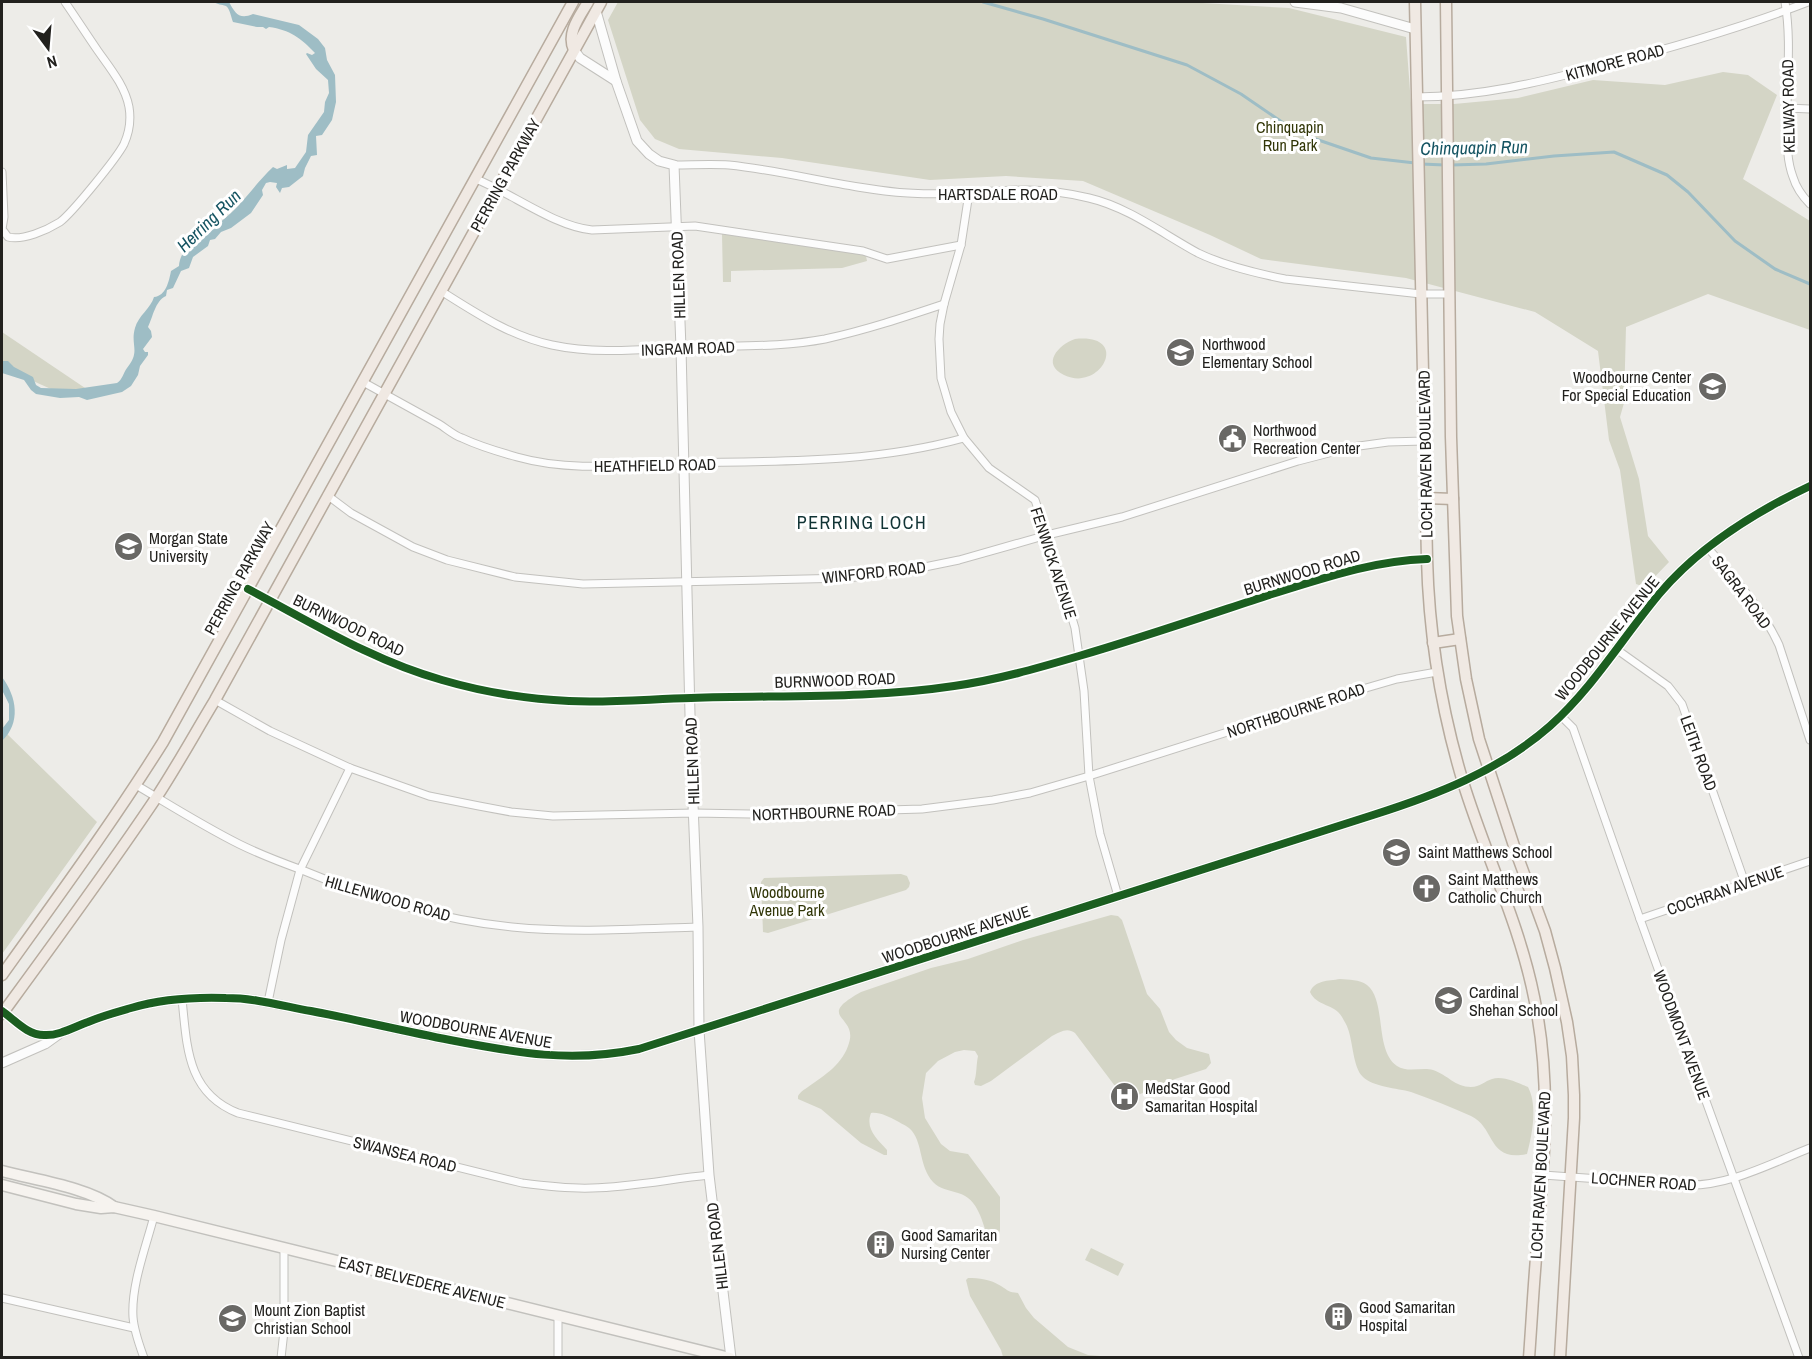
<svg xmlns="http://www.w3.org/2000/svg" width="1812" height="1359" font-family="'Archivo Narrow',sans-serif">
	<rect width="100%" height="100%" fill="#edece8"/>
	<g fill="#d4d5c6">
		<polygon points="618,2 1185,2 1289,8 1406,37 1411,104 1454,104 1518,98 1593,80 1665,85 1723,72 1748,75 1777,95 1743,179 1810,221 1810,330 1708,294 1626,327 1624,403 1620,417 1639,479 1648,536 1669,562 1645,587 1636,584 1620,470 1609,440 1598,351 1535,312 1406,278 1261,259 1210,235 1083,181 1006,176 930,180 782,158 679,149 655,139 640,120 608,20"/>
		<polygon points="722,234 863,254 866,256 867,261 842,268 731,271 731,282 723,282"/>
		<polygon points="2,332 88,390 62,394 2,367"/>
		<path d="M1075,339C1132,333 1101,393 1064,375C1041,364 1058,345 1075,339Z"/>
		<polygon points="2,701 4,731 97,822 2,954"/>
		<polygon points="901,874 907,876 910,883 909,887 906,890 768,933 763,932 761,882 764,878"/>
		<path d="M1111,915L1118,916L1122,920L1147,994L1160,1009L1169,1032L1176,1040L1187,1048L1209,1054L1211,1063L1206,1069L1175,1079L1138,1095L1124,1098L1075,1033C1067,1027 1060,1032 1052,1036L991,1081L981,1086L975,1085L974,1082C977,1075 976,1065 978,1056L975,1051L964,1050L955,1052L938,1061L926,1073L922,1098L925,1118L941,1144L950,1151L968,1154L1000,1197V1230L997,1241H989C982,1222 979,1199 958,1193C949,1190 939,1189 933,1182C919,1166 923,1145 912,1131C908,1126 902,1124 897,1121C889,1117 880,1112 871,1113C865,1129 877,1139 887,1150V1155H884L861,1143L821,1109L798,1099V1096C801,1091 804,1090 808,1087C825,1075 843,1064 849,1043C858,1015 814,1018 861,992L931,968L968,959L1023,940Z"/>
		<path d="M1340,979C1349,980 1359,979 1367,985C1387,1001 1374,1050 1397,1066C1407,1073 1422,1067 1433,1070C1448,1075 1455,1087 1471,1087C1480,1087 1485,1081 1492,1079C1502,1075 1519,1083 1528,1087C1538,1106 1532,1135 1527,1154C1487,1162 1496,1128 1471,1116C1451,1107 1431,1099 1411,1092C1397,1088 1373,1087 1363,1077C1353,1068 1353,1042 1348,1029C1347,1025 1344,1021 1342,1017C1335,1004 1316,1006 1310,992C1315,980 1328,981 1340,979Z"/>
		<polygon points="1091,1248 1124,1264 1118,1276 1085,1260"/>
		<path d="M968,1278C979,1278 990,1279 1001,1286C1009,1291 1008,1292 1018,1293L1026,1308L1034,1318L1068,1347L1088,1355L1113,1357H1003L1001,1350L970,1296L966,1280Z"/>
	</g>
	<g fill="#9ebdc5">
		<path d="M214,2H229C235,13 239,20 253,14L299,25L318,39L325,48L327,60L335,75L336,102L332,120L322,135L316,136L317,155L311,156L305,168L303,176L289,187L282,188L280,193L276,187L277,183L270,182L266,183L262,190L263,195L251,213L231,228L221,232L215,239L210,240L208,246L193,257L189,268L181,271L173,288L167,290L166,296C155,301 153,317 148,327L151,331L152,337L143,349L145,352H148V355L140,366L138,375L131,386L122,392L87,400L79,397L60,398L36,394L31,390L24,380L2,373V361H8L14,367L33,377L36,385L41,388L76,389L117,383C123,379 123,373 127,368C141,351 130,345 135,328C138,316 151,308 154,297C166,296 169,281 171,271L179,266C179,261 182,253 186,249C189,245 194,244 198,241C208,231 220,223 231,213C246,199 257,182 273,167L277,169L287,165V169L295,168L306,152L308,135L324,112L325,102L329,93L328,80L316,69L306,54L307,53L312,55L315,53C301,38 290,30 269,27L266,29L263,27H257L233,22C231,17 230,9 226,6C221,4 218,5 214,2Z"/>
		<path d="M2,677C17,697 21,723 2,741V729L9,720V704L2,690Z"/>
	</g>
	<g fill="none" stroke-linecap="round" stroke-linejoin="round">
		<g stroke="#9ebdc5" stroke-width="3">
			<polyline points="983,2 1043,19 1187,65 1241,94 1298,133 1371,158 1415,163"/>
			<polyline points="1421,164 1445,165"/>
			<polyline points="1451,165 1486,164 1554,156 1614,152 1667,175 1688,192 1735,241 1775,269 1810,284"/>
		</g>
		<defs>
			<g id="minor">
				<path d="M1785,2C1792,42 1786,85 1787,127C1787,144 1787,161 1793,177C1796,187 1803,197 1810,204"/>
				<path d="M1416,97C1480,97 1540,82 1601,66C1671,48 1741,28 1808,2"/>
				<polyline points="1787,108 1810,109"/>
				<path d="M674,165C692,165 711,164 729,165C789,171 847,189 908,193C947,196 987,190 1026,190C1047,190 1068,193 1089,198C1128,207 1163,234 1198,253C1225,266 1255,273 1285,279L1421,294H1449"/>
				<path d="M2,172L4,217L2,229L8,237C23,241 47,230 60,222C72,213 117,158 124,144C129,133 131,119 129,107C125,86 110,68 98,51C87,35 76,18 65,2"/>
				<path d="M476,179C513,194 554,226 592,230L695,226L863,251L887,259L961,245"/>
				<polyline points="969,193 961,245 944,304 940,324 939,339 941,378 951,412 964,438 989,468 1035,500 1047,535 1075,628 1084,691 1089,776 1100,834 1118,896"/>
				<path d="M441,291C476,313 510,336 552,345C594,354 637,350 679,348C728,345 778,348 825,339C866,330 905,317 944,304"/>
				<path d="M363,382C388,396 414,410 439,424C446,428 453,435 462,438C479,446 499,452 517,457C570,472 625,465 680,463C775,461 870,464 964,438"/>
				<polyline points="327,495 351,513 413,547 447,560 515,577 583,584 848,578 910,570 959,560 1047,535 1122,517 1298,461 1352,447 1388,442 1424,441"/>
				<path d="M1707,547C1734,578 1762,608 1779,645L1810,740"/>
				<path d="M248,589C311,622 373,661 442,680C483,692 526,699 569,701C609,703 650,699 691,698C779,695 868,699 954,686C997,680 1038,668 1079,656C1144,637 1208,615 1272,594C1324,578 1372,561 1427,559"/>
				<polyline points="1616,649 1668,686 1682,704 1745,883"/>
				<polyline points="215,700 270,731 350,768 429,796 479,806 511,812 553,816 694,813 750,814 922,809 993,800 1030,793 1089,776 1366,688 1397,679 1437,672"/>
				<polyline points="1561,716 1573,728 1640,919 1799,1358"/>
				<path d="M136,785C170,805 203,826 239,844C259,854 280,862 302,870C369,898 439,920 512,927C574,933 636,929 698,927"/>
				<polyline points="1640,919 1810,861"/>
				<path d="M182,999C187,1047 187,1093 238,1113L522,1183C545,1186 568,1189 592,1188C631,1187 670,1179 709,1175"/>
				<polyline points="268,1002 281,940 300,870 350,768"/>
				<path d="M1543,1175L1685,1185C1727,1187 1772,1163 1810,1148"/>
				<polyline points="2,1298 134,1328"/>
				<polyline points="558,1315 558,1358"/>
				<path d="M144,1358C139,1344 134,1331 133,1317C131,1285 146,1247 154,1216"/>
				<polyline points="281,1358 284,1331 284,1248"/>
			</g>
			<g id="tertiary">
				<polyline points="1295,2 1341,8 1415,29"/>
				<polyline points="596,11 616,81 637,141 649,154 659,161 674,165 681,348 691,755 698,927 699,1030 709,1175 731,1358"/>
				<polyline points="574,50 580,58 616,81"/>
				<path d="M2,1011C15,1020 27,1035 44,1035C59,1036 74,1027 88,1022C102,1016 117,1012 131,1008C161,999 195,997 226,998C255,998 283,1006 311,1011C358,1020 403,1031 450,1040C517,1053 571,1063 639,1049L1373,815C1436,795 1499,771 1550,726C1593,688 1623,637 1660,593C1700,546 1755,512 1810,486"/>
				<polyline points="2,1063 45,1044 59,1034"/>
			</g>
			<g id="secondary">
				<path d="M2,1171C35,1180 87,1187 114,1207"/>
				<polyline points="2,1185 76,1204 101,1208 114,1207 154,1216 730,1358"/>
			</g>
			<g id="primary">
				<path d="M1415,2L1427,559C1429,635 1441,709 1463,782C1485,854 1519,922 1534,997C1551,1077 1545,1154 1538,1235C1534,1276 1532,1317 1529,1358"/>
				<polyline points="1446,2 1451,437 1457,616 1466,679 1479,739 1516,852 1545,931 1555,968 1567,1022 1572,1056 1574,1095 1574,1118 1560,1358"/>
				<path d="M574,50C566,33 580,16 588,2"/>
				<polyline points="1426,498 1453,499"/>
				<polyline points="1433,643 1460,639"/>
				<path d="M2,975C57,898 113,822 163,742L573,2"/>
				<path d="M2,1014C54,943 107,871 156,798C177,766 195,733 215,700L601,2"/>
			</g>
		</defs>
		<use href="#minor" stroke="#c2c1bd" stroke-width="9"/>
		<use href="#tertiary" stroke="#c2c1bd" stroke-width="11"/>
		<use href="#secondary" stroke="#c2c1bd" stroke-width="13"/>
		<use href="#primary" stroke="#b7ab9e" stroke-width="13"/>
		<use href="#minor" stroke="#fcfcfc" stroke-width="7"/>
		<use href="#tertiary" stroke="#fcfcfc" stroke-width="9"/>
		<use href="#secondary" stroke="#f6f3ef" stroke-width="10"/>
		<use href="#primary" stroke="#f0e9e3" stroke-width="10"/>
		<defs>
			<g id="cycleway">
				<path d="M248,589C311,622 373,661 442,680C483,692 526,699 569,701C609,703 650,699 691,698C779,695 868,699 954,686C997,680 1038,668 1079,656C1144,637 1208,615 1272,594C1324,578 1372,561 1427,559"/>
				<path d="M2,1011C15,1020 27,1035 44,1035C59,1036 74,1027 88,1022C102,1016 117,1012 131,1008C161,999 195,997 226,998C255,998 283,1006 311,1011C358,1020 403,1031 450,1040C517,1053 571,1063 639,1049L1373,815C1436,795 1499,771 1550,726C1593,688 1623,637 1660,593C1700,546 1755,512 1810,486"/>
			</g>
		</defs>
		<use href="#cycleway" stroke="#fff" stroke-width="11"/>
		<use href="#cycleway" stroke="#1b5e20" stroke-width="8"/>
	</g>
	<defs>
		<symbol id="school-disc" viewBox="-11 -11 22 22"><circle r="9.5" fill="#696865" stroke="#fff"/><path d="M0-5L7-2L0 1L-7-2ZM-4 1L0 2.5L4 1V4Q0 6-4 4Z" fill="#fff"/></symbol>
		<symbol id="civic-disc" viewBox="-11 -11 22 22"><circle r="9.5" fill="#696865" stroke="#fff"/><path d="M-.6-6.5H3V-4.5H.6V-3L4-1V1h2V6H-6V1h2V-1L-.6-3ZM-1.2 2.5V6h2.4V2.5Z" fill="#fff"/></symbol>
		<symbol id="university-disc" viewBox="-11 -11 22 22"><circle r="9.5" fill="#696865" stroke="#fff"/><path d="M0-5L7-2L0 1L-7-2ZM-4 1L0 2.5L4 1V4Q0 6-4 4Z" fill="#fff"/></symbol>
		<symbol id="church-disc" viewBox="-11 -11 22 22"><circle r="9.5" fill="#696865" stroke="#fff"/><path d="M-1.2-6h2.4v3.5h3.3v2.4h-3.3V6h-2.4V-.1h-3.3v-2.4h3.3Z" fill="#fff"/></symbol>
		<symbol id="hospital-disc" viewBox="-11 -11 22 22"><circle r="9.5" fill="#696865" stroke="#fff"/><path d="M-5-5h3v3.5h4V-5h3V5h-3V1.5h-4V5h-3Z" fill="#fff"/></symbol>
		<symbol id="building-disc" viewBox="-11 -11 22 22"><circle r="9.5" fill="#696865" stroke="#fff"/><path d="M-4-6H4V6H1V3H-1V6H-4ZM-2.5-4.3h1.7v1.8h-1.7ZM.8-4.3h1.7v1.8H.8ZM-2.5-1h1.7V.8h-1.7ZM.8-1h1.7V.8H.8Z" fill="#fff"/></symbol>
	</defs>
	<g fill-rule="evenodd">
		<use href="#school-disc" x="1164" y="336" width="33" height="33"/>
		<use href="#school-disc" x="1696" y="370" width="33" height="33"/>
		<use href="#civic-disc" x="1216" y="422" width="33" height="33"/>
		<use href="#university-disc" x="112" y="530" width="33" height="33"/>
		<use href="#school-disc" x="1380" y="836" width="33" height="33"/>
		<use href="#church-disc" x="1410" y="872" width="33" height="33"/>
		<use href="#school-disc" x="1432" y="984" width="33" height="33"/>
		<use href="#hospital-disc" x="1108" y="1080" width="33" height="33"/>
		<use href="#building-disc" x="864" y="1228" width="33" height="33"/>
		<use href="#building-disc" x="1322" y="1300" width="33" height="33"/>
		<use href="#school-disc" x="216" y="1302" width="33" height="33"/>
	</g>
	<g text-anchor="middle" stroke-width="6" stroke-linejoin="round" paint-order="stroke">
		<g font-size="16" fill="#22211e" stroke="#fff">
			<text transform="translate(1615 62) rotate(-15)" y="6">KITMORE ROAD</text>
			<text transform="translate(1788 106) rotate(-91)" y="6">KELWAY ROAD</text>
			<text transform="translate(505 175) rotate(-61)" y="6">PERRING PARKWAY</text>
			<text x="998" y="200">HARTSDALE ROAD</text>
			<text transform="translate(678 275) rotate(-92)" y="6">HILLEN ROAD</text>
			<text transform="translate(688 348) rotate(-2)" y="6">INGRAM ROAD</text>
			<text transform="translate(1425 454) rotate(-91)" y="6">LOCH RAVEN BOULEVARD</text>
			<text transform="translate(655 465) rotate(-1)" y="6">HEATHFIELD ROAD</text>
			<text transform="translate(1054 563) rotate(72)" y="6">FENWICK AVENUE</text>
			<text transform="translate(874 572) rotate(-6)" y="6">WINFORD ROAD</text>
			<text transform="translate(1302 572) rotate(-17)" y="6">BURNWOOD ROAD</text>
			<text transform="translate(239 578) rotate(-61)" y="6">PERRING PARKWAY</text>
			<text transform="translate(1742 592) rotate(53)" y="6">SAGRA ROAD</text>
			<text transform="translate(349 625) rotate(26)" y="6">BURNWOOD ROAD</text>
			<text transform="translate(1607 638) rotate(-51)" y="6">WOODBOURNE AVENUE</text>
			<text transform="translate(835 680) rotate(-2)" y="6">BURNWOOD ROAD</text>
			<text transform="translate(1296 710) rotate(-18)" y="6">NORTHBOURNE ROAD</text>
			<text transform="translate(1699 753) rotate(70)" y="6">LEITH ROAD</text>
			<text transform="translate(692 761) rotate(-92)" y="6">HILLEN ROAD</text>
			<text transform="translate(824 812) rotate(-2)" y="6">NORTHBOURNE ROAD</text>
			<text transform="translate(1725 890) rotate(-19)" y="6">COCHRAN AVENUE</text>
			<text transform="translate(388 898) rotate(16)" y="6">HILLENWOOD ROAD</text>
			<text transform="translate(956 934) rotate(-18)" y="6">WOODBOURNE AVENUE</text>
			<text transform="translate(476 1029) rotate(10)" y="6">WOODBOURNE AVENUE</text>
			<text transform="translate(1682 1035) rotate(70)" y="6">WOODMONT AVENUE</text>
			<text transform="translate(405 1154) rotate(14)" y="6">SWANSEA ROAD</text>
			<text transform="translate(1540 1175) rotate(-87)" y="6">LOCH RAVEN BOULEVARD</text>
			<text transform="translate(1644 1181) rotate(4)" y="6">LOCHNER ROAD</text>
			<text transform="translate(717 1246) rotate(-97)" y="6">HILLEN ROAD</text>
			<text transform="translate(422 1282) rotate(14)" y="6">EAST BELVEDERE AVENUE</text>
		</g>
		<g font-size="16" fill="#313607" stroke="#fff">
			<text x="1290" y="133">Chinquapin<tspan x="1290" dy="18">Run Park</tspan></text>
			<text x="787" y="898">Woodbourne<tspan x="787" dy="18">Avenue Park</tspan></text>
		</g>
		<g font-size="16" fill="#22211e" stroke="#fff" text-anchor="start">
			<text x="1202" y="350">Northwood<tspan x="1202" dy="18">Elementary School</tspan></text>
			<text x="1691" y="383" text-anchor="end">Woodbourne Center<tspan x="1691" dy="18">For Special Education</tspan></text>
			<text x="1253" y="436">Northwood<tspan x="1253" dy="18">Recreation Center</tspan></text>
			<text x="149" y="544">Morgan State<tspan x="149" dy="18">University</tspan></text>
			<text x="1418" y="858">Saint Matthews School</text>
			<text x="1448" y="885">Saint Matthews<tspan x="1448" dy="18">Catholic Church</tspan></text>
			<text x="1469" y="998">Cardinal<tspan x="1469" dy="18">Shehan School</tspan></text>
			<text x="1145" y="1094">MedStar Good<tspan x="1145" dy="18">Samaritan Hospital</tspan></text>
			<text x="901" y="1241">Good Samaritan<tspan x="901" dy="18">Nursing Center</tspan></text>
			<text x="1359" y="1313">Good Samaritan<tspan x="1359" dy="18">Hospital</tspan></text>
			<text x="254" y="1316">Mount Zion Baptist<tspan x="254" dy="18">Christian School</tspan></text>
		</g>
		<g font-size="18" font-style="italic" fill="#155462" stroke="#fff">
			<text transform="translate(1474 148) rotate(-1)" y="6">Chinquapin Run</text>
			<text transform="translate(209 221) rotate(-44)" y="6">Herring Run</text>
		</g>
		<g font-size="18" letter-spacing="1.5" fill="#103334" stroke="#fff">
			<text x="862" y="529">PERRING LOCH</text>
		</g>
	</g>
	<rect width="1812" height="1359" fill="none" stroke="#22211e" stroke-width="6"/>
	<g transform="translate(48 48) rotate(164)" stroke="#ffffff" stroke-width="4.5" paint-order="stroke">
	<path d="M0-4.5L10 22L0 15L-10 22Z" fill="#22211e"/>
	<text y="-9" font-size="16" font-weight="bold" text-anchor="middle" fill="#22211e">N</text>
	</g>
</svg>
